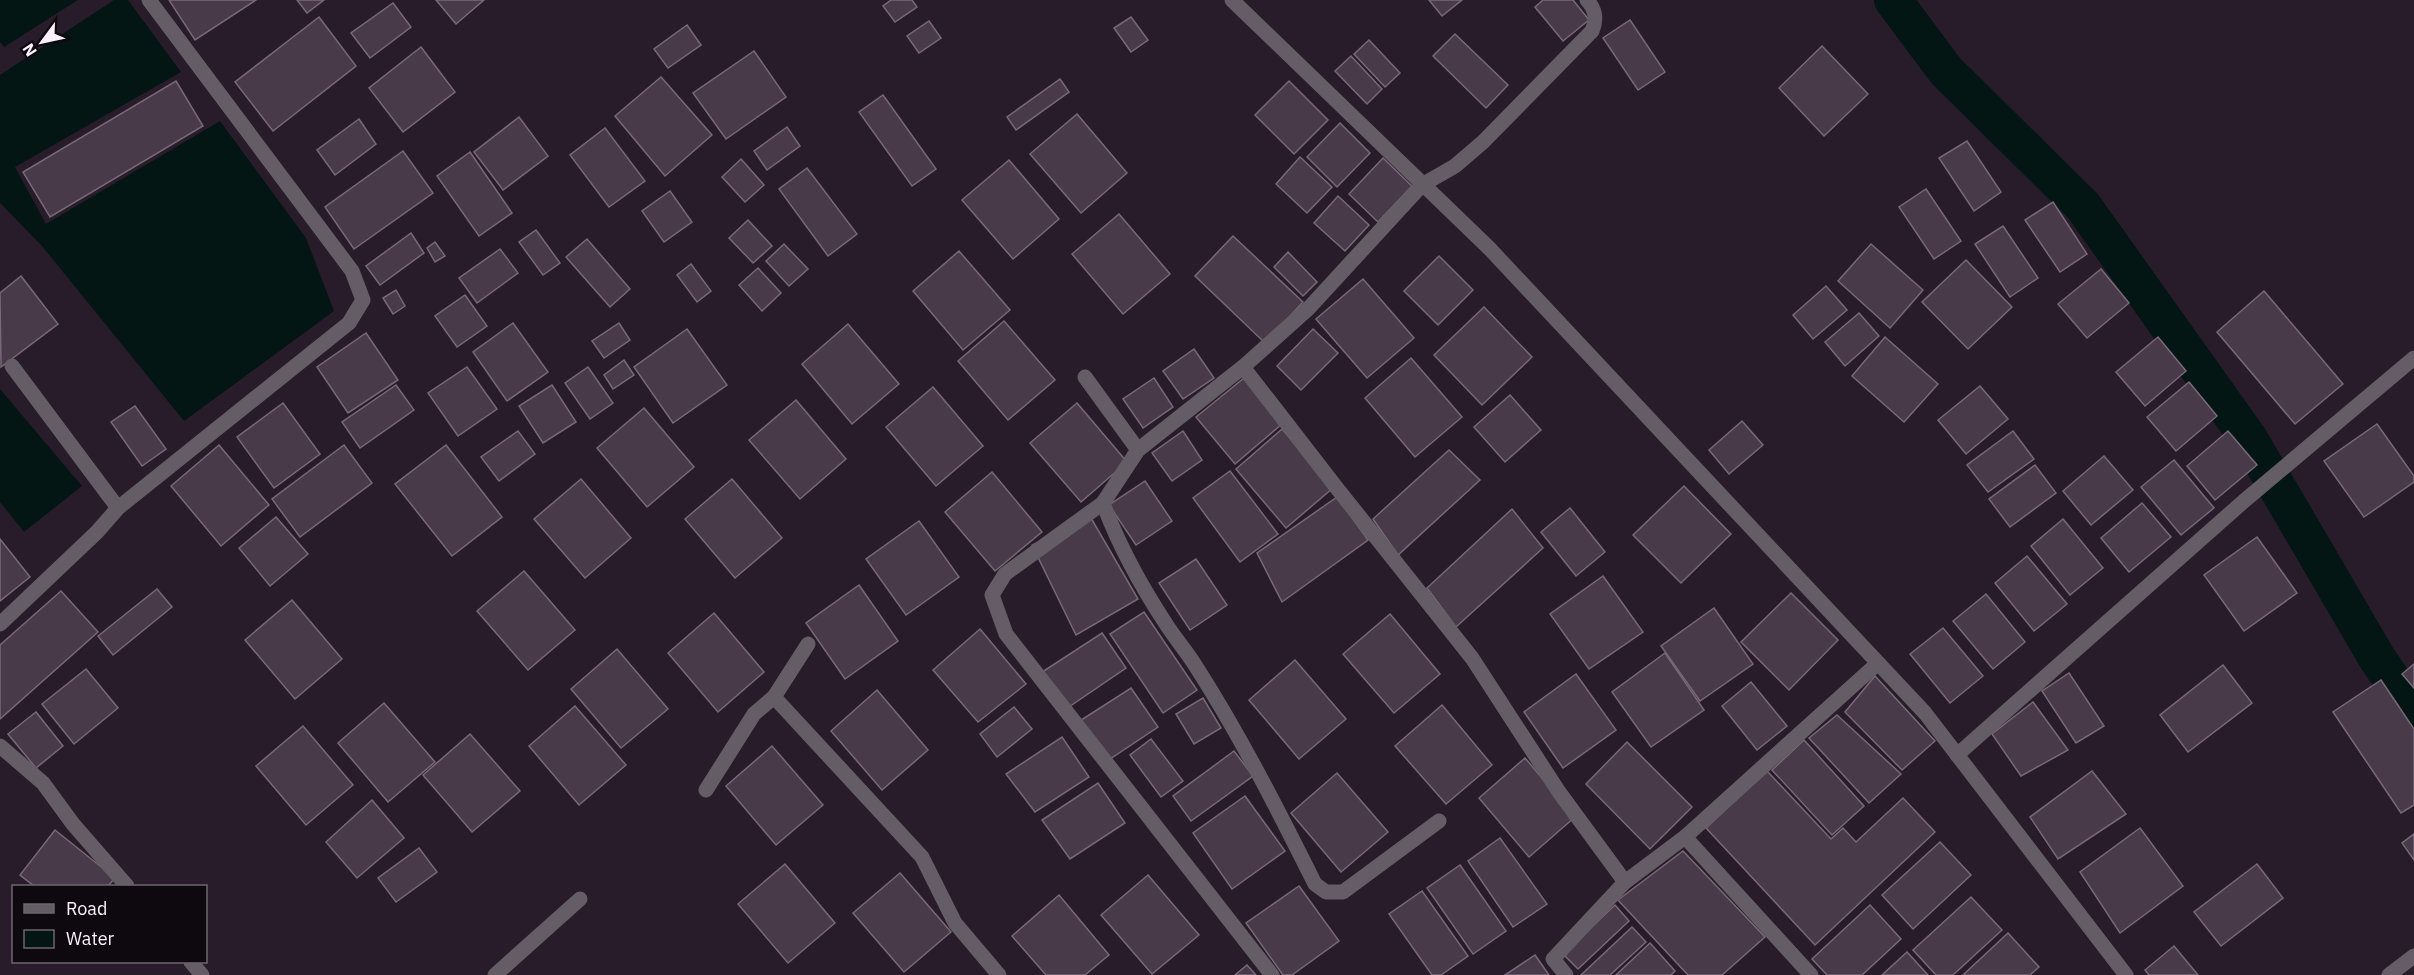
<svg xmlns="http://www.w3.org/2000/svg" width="2414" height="975" font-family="'IBM Plex Sans',sans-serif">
	<rect width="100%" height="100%" fill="#291c2a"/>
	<g fill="#031613">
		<polygon points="0,0 78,0 4,47 0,42"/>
		<polygon points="114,0 128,0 181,72 15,167 46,224 220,121 306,238 334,311 184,421 42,246 0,203 0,75"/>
		<polygon points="0,389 82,486 24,532 0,502"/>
	</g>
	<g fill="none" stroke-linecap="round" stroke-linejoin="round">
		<polyline stroke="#031613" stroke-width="38" points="1893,0 1946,71 2083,206 2249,439 2377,658 2414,713"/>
	</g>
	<g fill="#493a49" stroke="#786879" stroke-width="1.5">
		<polygon points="169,0 256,0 195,40"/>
		<polygon points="297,0 324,0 307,13"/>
		<polygon points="436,0 484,0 456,24"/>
		<polygon points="891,0 912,0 917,7 895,22 883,6"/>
		<polygon points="1429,0 1462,0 1442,16"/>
		<polygon points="1543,0 1573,0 1589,20 1563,41 1535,7"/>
		<polygon points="393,3 411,27 370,58 351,33"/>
		<polygon points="319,17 356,66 273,131 235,82"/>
		<polygon points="1131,17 1148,40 1131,52 1114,28"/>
		<polygon points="1630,20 1665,72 1638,90 1603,38"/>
		<polygon points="929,21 941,38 919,53 907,36"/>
		<polygon points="687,25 701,45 668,68 654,49"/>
		<polygon points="1455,34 1508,85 1486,108 1433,56"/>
		<polygon points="1369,40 1400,73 1385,87 1354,54"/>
		<polygon points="1822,46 1868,94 1824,136 1779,88"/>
		<polygon points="421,47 455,92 403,132 369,88"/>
		<polygon points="754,51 786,97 726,139 693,93"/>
		<polygon points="1351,56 1382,89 1367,104 1335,71"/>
		<polygon points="661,77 712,135 665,176 615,116"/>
		<polygon points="1060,79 1069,92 1016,130 1007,117"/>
		<polygon points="176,81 203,126 50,217 23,172"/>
		<polygon points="1289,81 1328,120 1294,154 1255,115"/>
		<polygon points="883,95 936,169 912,186 859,112"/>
		<polygon points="1077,114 1127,173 1081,213 1030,154"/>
		<polygon points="519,117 548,156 503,190 474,152"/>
		<polygon points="359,119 376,144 335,175 317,150"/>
		<polygon points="1340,123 1370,153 1337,187 1307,157"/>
		<polygon points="787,127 800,146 767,170 754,151"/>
		<polygon points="605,128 645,181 609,207 570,155"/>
		<polygon points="1967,141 2001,192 1974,211 1939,158"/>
		<polygon points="403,151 433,193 354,249 325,207"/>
		<polygon points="470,152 512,213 479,236 437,176"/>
		<polygon points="1300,157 1332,187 1307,213 1276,184"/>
		<polygon points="1383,158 1412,186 1378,222 1349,194"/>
		<polygon points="741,159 764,185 745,202 722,177"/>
		<polygon points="1009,160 1059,219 1013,259 962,200"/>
		<polygon points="807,168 857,234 828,256 779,189"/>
		<polygon points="1926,189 1961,241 1934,259 1899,207"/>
		<polygon points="670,191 692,222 664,242 642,211"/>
		<polygon points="1338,196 1369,225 1345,251 1314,223"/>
		<polygon points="2053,202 2087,254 2060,272 2025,220"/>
		<polygon points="1119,214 1170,274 1123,314 1072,254"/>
		<polygon points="748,220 772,246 753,263 729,238"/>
		<polygon points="2003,226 2038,278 2010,297 1975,244"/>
		<polygon points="536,230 560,263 543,275 519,242"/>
		<polygon points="411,233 424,253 380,285 366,266"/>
		<polygon points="1233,236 1303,302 1265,343 1195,276"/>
		<polygon points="587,239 630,289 610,307 566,257"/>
		<polygon points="435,242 445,256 435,262 427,248"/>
		<polygon points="784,244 808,269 789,286 766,261"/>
		<polygon points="1871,244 1923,290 1890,328 1838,281"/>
		<polygon points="500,249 518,273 477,303 459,278"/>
		<polygon points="959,251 1010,310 963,350 913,291"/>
		<polygon points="1288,252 1317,282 1303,296 1274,267"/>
		<polygon points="1439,256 1473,290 1438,325 1404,291"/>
		<polygon points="1966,260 2012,307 1968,349 1922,302"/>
		<polygon points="691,264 711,291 697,302 677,275"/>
		<polygon points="758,268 781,293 762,311 739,285"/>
		<polygon points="2101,269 2129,303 2087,338 2058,304"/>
		<polygon points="21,276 58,324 1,367 0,293"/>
		<polygon points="1363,279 1414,338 1367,378 1316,319"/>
		<polygon points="1826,286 1847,310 1813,339 1793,315"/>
		<polygon points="396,290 405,306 393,314 383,298"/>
		<polygon points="2264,291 2343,384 2295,424 2217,332"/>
		<polygon points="465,295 487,326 457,347 435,316"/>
		<polygon points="1484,307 1532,357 1482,405 1434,355"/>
		<polygon points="1859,313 1879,336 1845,366 1825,342"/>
		<polygon points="1004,321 1055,380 1008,420 958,361"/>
		<polygon points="513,323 548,372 507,401 473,352"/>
		<polygon points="619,323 630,340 604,358 592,341"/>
		<polygon points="848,324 899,384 852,424 802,364"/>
		<polygon points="687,329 727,385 673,423 634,367"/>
		<polygon points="1313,329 1338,353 1301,390 1277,366"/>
		<polygon points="366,333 398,380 348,413 317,367"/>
		<polygon points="1885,337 1938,384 1904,422 1852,376"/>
		<polygon points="2158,337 2186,371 2145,406 2116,372"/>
		<polygon points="1194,349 1214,378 1183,399 1163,371"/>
		<polygon points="1411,358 1462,417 1415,457 1365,398"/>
		<polygon points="624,360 634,375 613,389 604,375"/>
		<polygon points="467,367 497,409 458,436 428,393"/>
		<polygon points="588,367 613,403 590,419 565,383"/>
		<polygon points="1154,378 1173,407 1143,428 1123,399"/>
		<polygon points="1244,378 1282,424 1235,464 1196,417"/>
		<polygon points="2189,382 2217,416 2176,451 2147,417"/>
		<polygon points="396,385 414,410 360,448 342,422"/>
		<polygon points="552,385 576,422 543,443 519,406"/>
		<polygon points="1980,386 2008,419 1966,454 1938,420"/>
		<polygon points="933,387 983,446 936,486 886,427"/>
		<polygon points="1510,395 1541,430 1505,462 1474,427"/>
		<polygon points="796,400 846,459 800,499 749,440"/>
		<polygon points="283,403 320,454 274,488 237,437"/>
		<polygon points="1077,403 1127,462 1081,502 1030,443"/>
		<polygon points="135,406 166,449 142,466 111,422"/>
		<polygon points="644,408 694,467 647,507 597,448"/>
		<polygon points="1742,421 1763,445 1729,474 1709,450"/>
		<polygon points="2377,424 2414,476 2414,482 2364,517 2324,461"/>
		<polygon points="1282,429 1333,488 1286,528 1236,469"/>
		<polygon points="518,431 535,454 499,481 481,457"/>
		<polygon points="1183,431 1202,460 1172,481 1152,453"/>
		<polygon points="2013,431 2034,459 1988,492 1967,465"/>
		<polygon points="2228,431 2257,465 2215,500 2187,466"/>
		<polygon points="219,445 269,505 221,546 171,486"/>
		<polygon points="344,445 372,483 300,537 272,499"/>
		<polygon points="446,445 502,517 452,556 395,484"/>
		<polygon points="1449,450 1480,480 1398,555 1373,519"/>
		<polygon points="2104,456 2133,490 2091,525 2063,491"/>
		<polygon points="2174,460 2214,508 2181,535 2141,487"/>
		<polygon points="2035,465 2056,493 2010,527 1989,499"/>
		<polygon points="1230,471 1278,534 1240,562 1193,498"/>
		<polygon points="992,472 1042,532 995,571 945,512"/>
		<polygon points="581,479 631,538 585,578 534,519"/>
		<polygon points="732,479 782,538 735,578 685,519"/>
		<polygon points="1145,481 1172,521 1136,545 1109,505"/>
		<polygon points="1684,486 1731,534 1681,583 1633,535"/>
		<polygon points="1337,497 1368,540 1282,602 1257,553"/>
		<polygon points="2142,503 2171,537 2129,572 2101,538"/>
		<polygon points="1570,508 1605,552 1576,576 1541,532"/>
		<polygon points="1512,509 1543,548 1456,627 1427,588"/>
		<polygon points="276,517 308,554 270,586 239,548"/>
		<polygon points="1091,518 1138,599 1076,635 1032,545"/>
		<polygon points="2063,519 2103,568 2070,595 2031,546"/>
		<polygon points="919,521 959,577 906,615 866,559"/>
		<polygon points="2257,537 2297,593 2244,631 2204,575"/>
		<polygon points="0,539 30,577 0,601"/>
		<polygon points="2027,556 2067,604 2034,631 1995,583"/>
		<polygon points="1196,559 1227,605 1190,630 1159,583"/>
		<polygon points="524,571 575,630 528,670 477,611"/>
		<polygon points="1603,576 1643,632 1589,669 1550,614"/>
		<polygon points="859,585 898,641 845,679 806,623"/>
		<polygon points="157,589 172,607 113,655 98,636"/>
		<polygon points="61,591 98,632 0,719 0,645"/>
		<polygon points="1791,593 1838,640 1789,690 1741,642"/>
		<polygon points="1986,594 2025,642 1993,669 1953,621"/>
		<polygon points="292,600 342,659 295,699 245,640"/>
		<polygon points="1714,608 1753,664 1700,701 1661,646"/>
		<polygon points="1144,612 1197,690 1163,713 1110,634"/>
		<polygon points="714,613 764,672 718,712 668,653"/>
		<polygon points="1390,614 1440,674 1394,713 1343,654"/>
		<polygon points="1943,628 1983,676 1950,703 1910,654"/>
		<polygon points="980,629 1026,684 978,722 933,670"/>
		<polygon points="1102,633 1126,668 1060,713 1036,676"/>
		<polygon points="617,649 668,709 621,748 571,689"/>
		<polygon points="1665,653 1704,710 1651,747 1612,692"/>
		<polygon points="1295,660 1346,719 1299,759 1249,700"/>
		<polygon points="2414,664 2414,688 2402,674"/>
		<polygon points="2223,665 2252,703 2188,752 2160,715"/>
		<polygon points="86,669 118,708 74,744 42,704"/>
		<polygon points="2069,673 2104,726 2076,743 2042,691"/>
		<polygon points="1576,674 1616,730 1563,768 1524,712"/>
		<polygon points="1875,676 1935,741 1902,770 1845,712"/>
		<polygon points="2381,680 2414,729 2414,805 2401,813 2333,712"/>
		<polygon points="1751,682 1787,726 1757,750 1722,706"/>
		<polygon points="1131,688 1158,727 1104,763 1075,724"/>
		<polygon points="877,690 928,750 882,790 831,731"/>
		<polygon points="1203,698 1221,728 1194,744 1176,714"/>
		<polygon points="2033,702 2068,750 2021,776 1992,734"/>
		<polygon points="384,703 435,762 388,802 338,743"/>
		<polygon points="1442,705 1492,765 1446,804 1395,746"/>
		<polygon points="575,706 626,765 579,805 529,746"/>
		<polygon points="1014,707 1032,729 997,757 980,734"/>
		<polygon points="36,712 63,746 36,768 8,734"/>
		<polygon points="1837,715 1901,774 1869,803 1809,738"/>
		<polygon points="303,726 353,785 306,825 256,766"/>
		<polygon points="470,734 520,791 472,832 423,775"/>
		<polygon points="1062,737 1089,777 1035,812 1006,774"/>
		<polygon points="1151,739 1183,781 1161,797 1130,755"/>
		<polygon points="1804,740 1864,806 1832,835 1772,770"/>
		<polygon points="1627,742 1692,807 1650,849 1586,784"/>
		<polygon points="772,746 823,805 776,845 726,786"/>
		<polygon points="1234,751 1253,776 1191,821 1173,796"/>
		<polygon points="1525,758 1575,817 1529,857 1479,798"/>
		<polygon points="1767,771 1831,839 1843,828 1856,842 1903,798 1935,832 1815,945 1706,828"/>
		<polygon points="2092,771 2126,814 2058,859 2030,817"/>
		<polygon points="1337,773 1388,832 1341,872 1291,813"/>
		<polygon points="1098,783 1125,823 1070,859 1042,820"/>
		<polygon points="1245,796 1285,851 1232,889 1193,833"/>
		<polygon points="372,800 404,838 357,878 326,842"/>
		<polygon points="2140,828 2183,886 2120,933 2080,872"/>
		<polygon points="55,830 115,878 108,886 34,886 20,875"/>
		<polygon points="2414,834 2414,860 2402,843"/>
		<polygon points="1500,838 1547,904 1513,927 1468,861"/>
		<polygon points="1940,842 1971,875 1913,929 1882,895"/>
		<polygon points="419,848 437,872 396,902 378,878"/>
		<polygon points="1683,851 1765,937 1722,975 1688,975 1618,900"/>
		<polygon points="785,864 835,923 788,963 738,904"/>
		<polygon points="2257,864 2283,898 2221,946 2194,912"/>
		<polygon points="1460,865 1506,931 1473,954 1427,888"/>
		<polygon points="900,873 951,932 904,972 853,913"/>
		<polygon points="1148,875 1199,935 1152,974 1101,915"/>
		<polygon points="1299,886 1339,941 1292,975 1283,975 1246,923"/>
		<polygon points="1422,891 1468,956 1441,975 1432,975 1389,914"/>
		<polygon points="1059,895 1109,955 1085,975 1046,975 1012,936"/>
		<polygon points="1971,897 2002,930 1953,975 1936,975 1913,950"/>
		<polygon points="1615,905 1629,921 1578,969 1563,954"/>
		<polygon points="1870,905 1901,939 1862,975 1827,975 1812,959"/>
		<polygon points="1632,927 1646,942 1610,975 1581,975"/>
		<polygon points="2008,933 2039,967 2030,975 1963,975"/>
		<polygon points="1650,943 1675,971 1671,975 1616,975"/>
		<polygon points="2174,946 2198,975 2149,975 2145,970"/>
		<polygon points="1907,952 1928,975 1882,975"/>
		<polygon points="1535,955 1549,975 1505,975"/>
		<polygon points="1247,965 1256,975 1235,975"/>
	</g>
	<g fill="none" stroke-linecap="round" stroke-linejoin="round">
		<g stroke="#645d65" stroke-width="15">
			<polyline points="1232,0 1489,248 1925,713 2126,975"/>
			<polyline points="12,366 118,508"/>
			<polyline points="1243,367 1336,487 1472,658 1559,792 1625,882"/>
			<polyline points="1085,377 1138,450"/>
			<path d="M1103,503C1119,546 1141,586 1166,624C1175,638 1186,651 1195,665C1240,735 1278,810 1315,884L1326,892H1343L1439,821"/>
			<polyline points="0,624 97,532 118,508 349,323 363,300 352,271 149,0"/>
			<polyline points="774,697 922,857 955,923 999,975"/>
			<polyline points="0,746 43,783 73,824 127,886"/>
			<polyline points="1957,755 2244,501 2414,358"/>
			<polyline points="706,790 754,714 774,697 808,644"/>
			<polyline points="1685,837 1878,663"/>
			<polyline points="191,962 202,975"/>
			<polyline points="495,975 580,899"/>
			<path d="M1272,975L1006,634L992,595L1005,574L1103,503L1138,450L1243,367L1308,309L1422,185L1455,166L1483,142L1592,31C1597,19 1596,10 1587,0"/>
			<polyline points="1566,975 1553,959 1625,882 1685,837 1811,975"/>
			<polyline points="2389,975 2414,956"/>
		</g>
	</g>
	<rect x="12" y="885" width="195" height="78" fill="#0e090f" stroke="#6c666d" stroke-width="1.5"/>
	<rect x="24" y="904" width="30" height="9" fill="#645d65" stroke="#6c666d" stroke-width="1.5"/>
	<text x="66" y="915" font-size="18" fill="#faf1fb">Road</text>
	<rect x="24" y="930" width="30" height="18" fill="#031613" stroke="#6c666d" stroke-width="1.5"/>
	<text x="66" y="945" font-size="18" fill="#faf1fb">Water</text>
	<g transform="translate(42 42) rotate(237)" stroke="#0e090f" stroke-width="4.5" paint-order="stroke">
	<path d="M0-4.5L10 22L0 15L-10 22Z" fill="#faf1fb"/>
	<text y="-9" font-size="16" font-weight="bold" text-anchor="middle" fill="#faf1fb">N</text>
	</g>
</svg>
